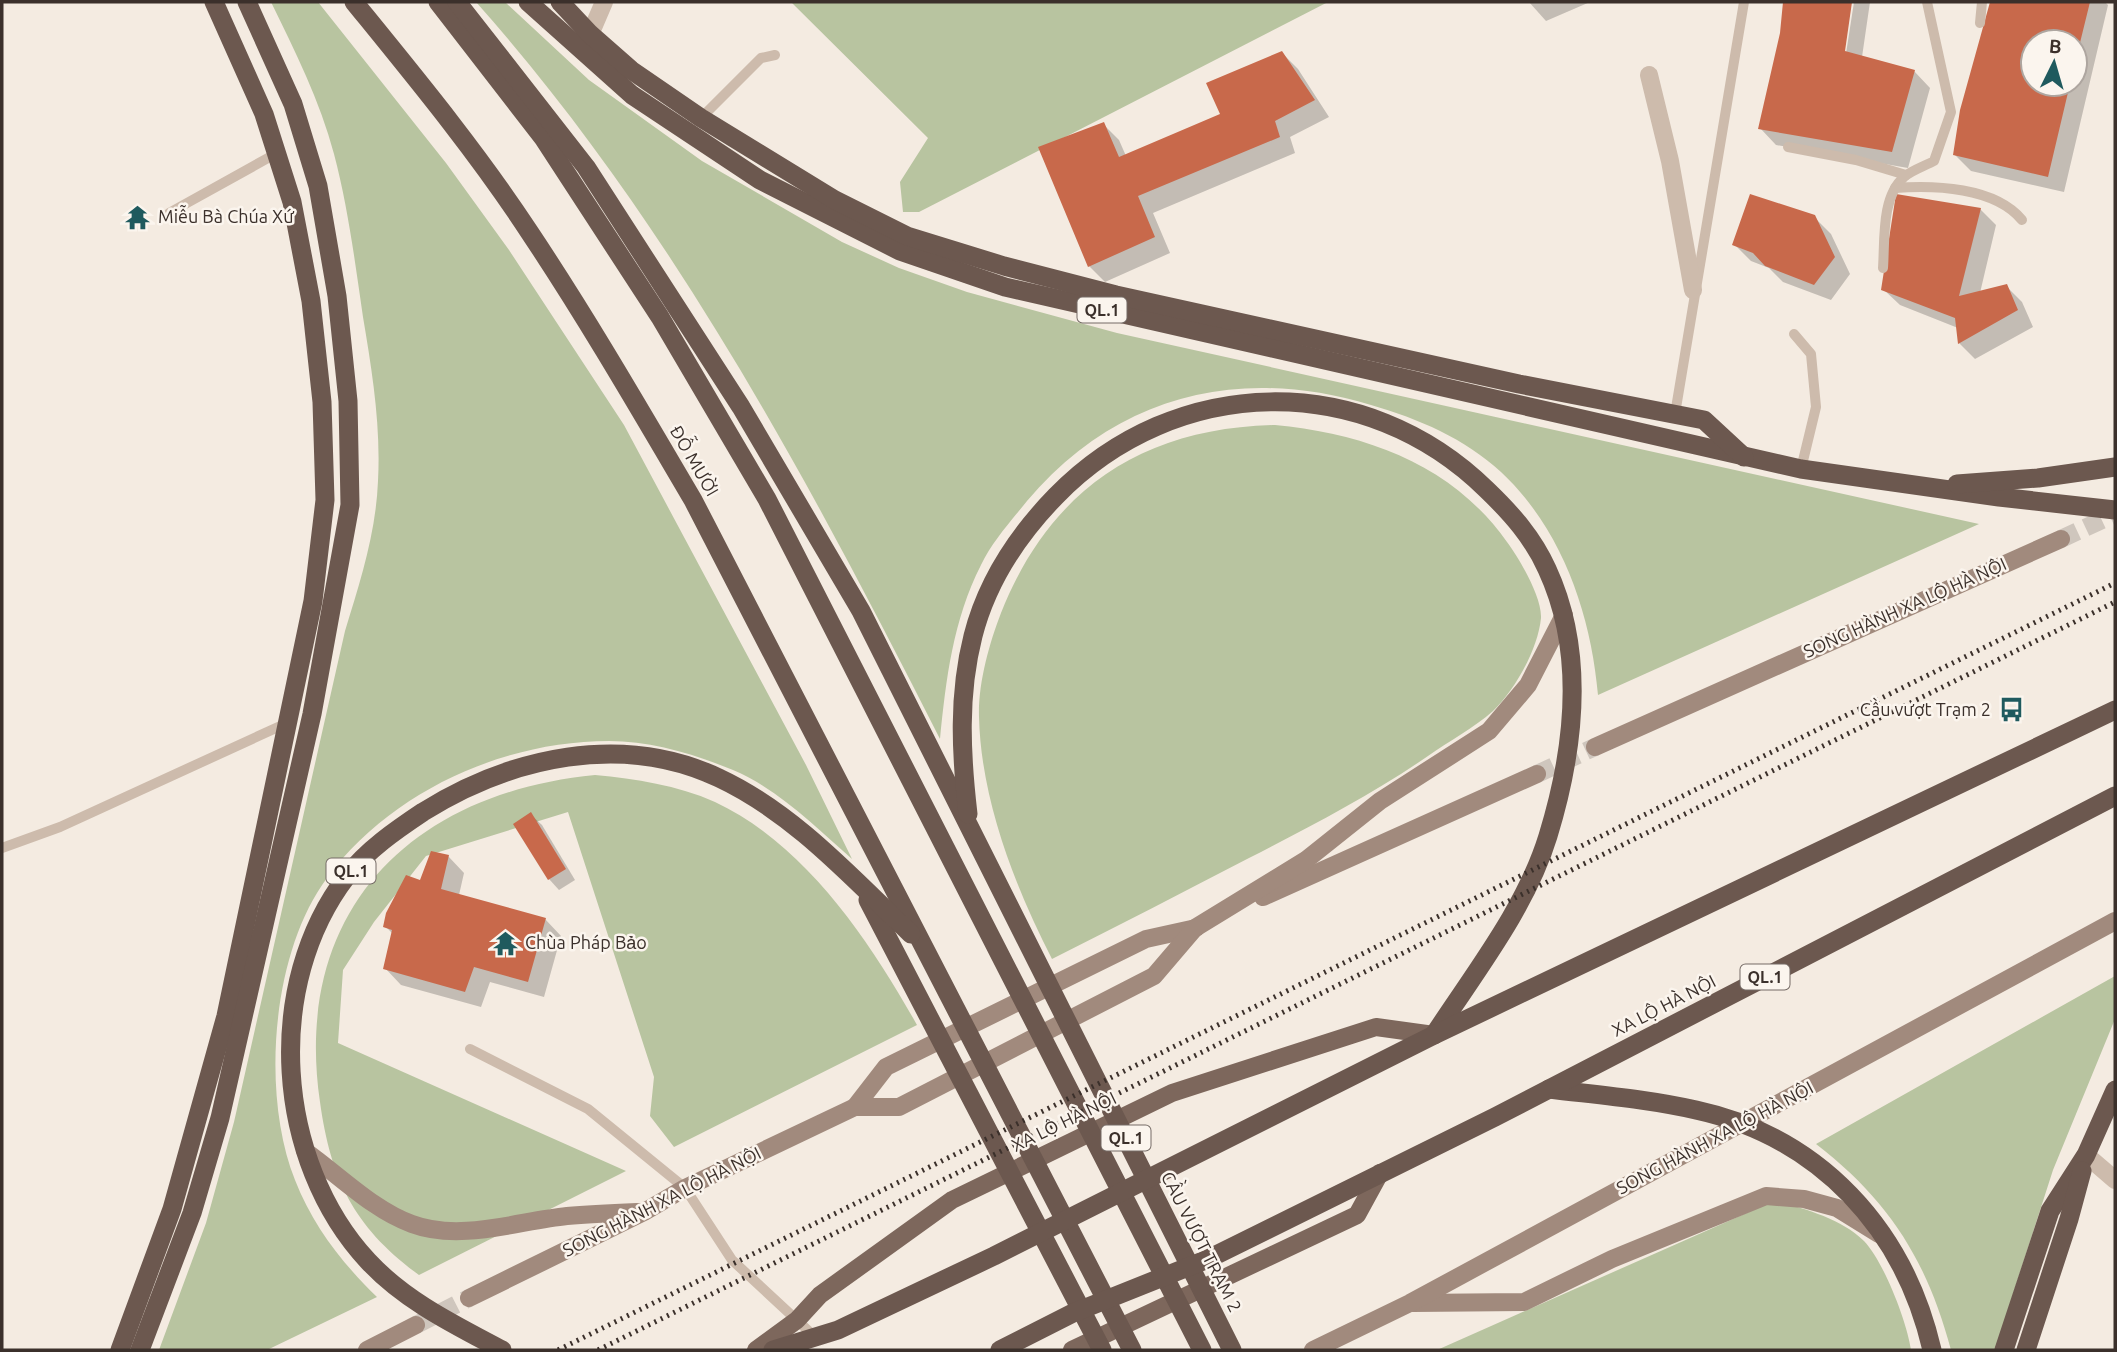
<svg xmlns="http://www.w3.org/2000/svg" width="2117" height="1352" font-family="Ubuntu,sans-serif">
	<rect width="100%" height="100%" fill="#f4ebe1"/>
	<g fill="#b8c4a0">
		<path d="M271,2H318L446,163L509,250L624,425L806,765L852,859C816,827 778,789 733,770C694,754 651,741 609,741C503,741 390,792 327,878C271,953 261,1095 295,1180C313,1226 342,1263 377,1297L267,1350H159L206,1223L234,1122L345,631C360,582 376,533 378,481C381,425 372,371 363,317C355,262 348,207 334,154C320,101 295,51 271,2Z"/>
		<path d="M476,2H505L589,80L702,161L842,242L899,268L967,292L1117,333L1979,524L1598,695C1591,614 1562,529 1501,472C1464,438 1419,419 1371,405C1238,365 1117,395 1027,501C1011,521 992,542 981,565C953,620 946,679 940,739C809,481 670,220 476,2Z"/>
		<polygon points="791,2 1328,2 919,212 903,212 900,182 928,138"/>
		<path d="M1275,425C1366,434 1452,464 1507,542C1519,558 1542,597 1541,618C1538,649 1515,690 1493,711C1474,728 1449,741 1428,756C1370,796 1311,826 1249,858C1183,892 1118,926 1052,959C1015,887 981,800 979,717C978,684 989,644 1001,613C1050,489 1143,428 1275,425Z"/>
		<path d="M595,775C636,779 677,785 715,802C805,844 870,941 917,1025L674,1147L650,1116L654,1077L568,812L426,856L374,922L343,970L338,1043L626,1171L419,1275C355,1228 331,1181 320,1102C292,912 410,793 595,775Z"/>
		<path d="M2115,976V1019L2053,1170L1995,1350H1951C1927,1261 1890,1201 1816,1144Z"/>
		<path d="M1776,1200C1806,1210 1841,1218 1864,1241C1884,1262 1907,1322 1911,1350H1437Z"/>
	</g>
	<g fill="#0003" fill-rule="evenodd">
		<polygon points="1529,2 1590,2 1546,21"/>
		<polygon points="1784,2 1851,2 1842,59 1845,60 1854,2 1870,2 1862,57 1914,71 1930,88 1908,168 1776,145 1760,128 1782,34"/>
		<path d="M1992,2H2105L2108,5L2064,192L1971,171L1955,155L1961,110ZM2033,42H2075V84H2033Z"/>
		<polygon points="1282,53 1298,69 1329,117 1290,137 1295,153 1153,213 1170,253 1105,282 1089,266 1103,124 1119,140 1126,156 1222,115"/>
		<polygon points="1980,209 1996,225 1980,293 2006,286 2022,302 2033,327 1975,359 1959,343 1958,328 1900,305 1883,289"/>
		<polygon points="1814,217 1831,234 1850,274 1831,300 1783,282 1769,268 1751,261 1734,244"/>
		<polygon points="531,815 542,825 575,880 559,890 549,879"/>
		<polygon points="448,856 464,873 459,895 545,919 561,936 544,997 490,982 481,1007 401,985 385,968 393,934 385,926 421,882"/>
	</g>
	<g fill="#c8694b">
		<polygon points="1783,2 1852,2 1845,51 1915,70 1892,152 1758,129 1780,33"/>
		<polygon points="1990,2 2090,2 2076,59 2075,42 2033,42 2033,84 2070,84 2048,177 1953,155 1960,110"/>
		<polygon points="1282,51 1315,100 1275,121 1280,137 1138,196 1155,237 1088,267 1038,147 1104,122 1119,157 1220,114 1206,83"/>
		<polygon points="1750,194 1815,215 1835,257 1814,285 1765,266 1753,253 1732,245"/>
		<polygon points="1896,194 1981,208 1959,296 2007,284 2018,310 1958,344 1955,318 1881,290"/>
		<polygon points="531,812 566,869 548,880 513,824"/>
		<polygon points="431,851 449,855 441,889 546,918 528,982 474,967 465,992 383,969 392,930 383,927 386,913 406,875 420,880"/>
	</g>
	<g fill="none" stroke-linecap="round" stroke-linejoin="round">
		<g stroke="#cfc6bd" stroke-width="18" stroke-dasharray="18 9" stroke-linecap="butt">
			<polyline points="2061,539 2115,514"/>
			<polyline points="1537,774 1595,747"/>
			<polyline points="416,1325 469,1298"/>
		</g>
		<g stroke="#cdbbac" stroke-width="10">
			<polyline points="1980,23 1982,2"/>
			<polyline points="701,118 761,58 775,55"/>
			<polyline points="1788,147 1856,160 1906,175"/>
			<path d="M1895,188C1934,185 1995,187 2022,220"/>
			<polyline points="169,213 277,153"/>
			<path d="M1883,268C1885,240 1881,197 1904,177C1912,170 1925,166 1934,161L1951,112L1927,2"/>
			<polyline points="1794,334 1811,354 1816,407 1801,469"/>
			<polyline points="1675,414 1744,2"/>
			<polyline points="2,848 60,827 287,723"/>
			<polyline points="470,1049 588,1109 685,1188 732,1260 815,1337"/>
		</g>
		<polyline stroke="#cdbbac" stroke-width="18" points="1649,75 1670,161 1693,290"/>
		<g stroke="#cdbbac" stroke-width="18">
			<polyline points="586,44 604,2"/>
			<polyline points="2086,1155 2115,1180"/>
		</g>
		<g stroke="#a18a7d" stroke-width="18">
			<polyline points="1595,747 2061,539"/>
			<polyline points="1263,897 1537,774"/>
			<polyline points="855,1107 886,1067 1146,939 1196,928"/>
			<path d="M305,1151C339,1175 373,1210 412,1224C460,1242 518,1221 567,1216C590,1214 613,1213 637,1212"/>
			<polyline points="469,1298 644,1212 685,1188 855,1107 899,1107 1154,976 1195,928 1306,860 1380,801 1489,731 1528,685 1564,615"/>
			<polyline points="1413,1303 1524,1302 1612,1259 1766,1196 1804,1199 1837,1208 1879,1234"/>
			<polyline points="367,1350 416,1325"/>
			<polyline points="1313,1350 1410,1303 2115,921"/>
		</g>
		<g stroke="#7d675c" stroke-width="18">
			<polyline points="756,1350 797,1320 820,1295 952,1200 1172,1093 1376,1027 1434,1035"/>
			<polyline points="1072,1350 1357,1215 1380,1173"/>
		</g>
		<g stroke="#6c584f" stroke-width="19">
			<path d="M354,2C415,77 477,152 530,233C588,320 640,410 693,500L1132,1350"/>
			<polyline points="438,2 544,139 660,317 767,499 1202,1350"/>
			<polyline points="457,2 586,167 741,407 861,611 1232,1350"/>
			<polyline points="528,2 632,95 760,180 900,251 1005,287 1801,469 1999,497 2115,510"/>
			<polyline points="560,2 590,34 631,70 701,118 835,200 907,236 1004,266 1116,295 1519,384 1704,420 1744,457"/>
			<polyline points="1957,484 2038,478 2115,467"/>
			<path d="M968,814C961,754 958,695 973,636C987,581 1018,535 1056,496C1176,373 1365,370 1487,490C1512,514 1533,538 1547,569C1586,653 1574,751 1548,836C1526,908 1475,972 1434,1035"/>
			<polyline points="868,900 1102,1350"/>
			<path d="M1549,1089C1598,1095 1648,1099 1696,1110C1820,1137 1904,1229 1932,1350"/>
			<polyline points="120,1350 172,1209 226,1016 313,601 325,500 322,402 311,301 292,202 264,114 214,2"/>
			<polyline points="140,1350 192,1213 220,1118 312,714 350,505 348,401 337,296 318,186 293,104 247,2"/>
			<path d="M502,1350C455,1325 405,1301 368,1261C275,1161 263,985 347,876C367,850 396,830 423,812C511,757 622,732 719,778C794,813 853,879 911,934"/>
			<polyline points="773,1350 838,1330 994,1256 1434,1035 2115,710"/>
			<polyline points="1000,1350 1073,1313 1208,1259 1495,1117 2115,796"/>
			<polyline points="2004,1350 2050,1211 2086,1155 2115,1090"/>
			<polyline points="2026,1350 2069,1219 2082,1171"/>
		</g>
		<g stroke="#3b302b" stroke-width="5" stroke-dasharray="2 5" stroke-linecap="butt">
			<polyline points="558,1350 2115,583"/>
			<polyline points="598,1350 2115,602"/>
		</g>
	</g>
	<defs>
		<symbol id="temple-bare" viewBox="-9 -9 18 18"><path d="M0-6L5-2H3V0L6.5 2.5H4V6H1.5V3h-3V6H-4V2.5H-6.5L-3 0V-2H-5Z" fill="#1f5a5e" stroke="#fbf5ee" stroke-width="2.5" paint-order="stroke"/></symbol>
		<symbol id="bus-bare" viewBox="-9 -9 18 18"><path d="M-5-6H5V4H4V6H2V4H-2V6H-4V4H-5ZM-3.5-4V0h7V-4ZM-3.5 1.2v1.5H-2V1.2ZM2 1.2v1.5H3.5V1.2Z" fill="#1f5a5e" stroke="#fbf5ee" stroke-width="2.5" paint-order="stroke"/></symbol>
	</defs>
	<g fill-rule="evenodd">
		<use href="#temple-bare" x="120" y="200" width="35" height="35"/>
		<use href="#bus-bare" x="1994" y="692" width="35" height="35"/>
		<use href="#temple-bare" x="488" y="926" width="35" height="35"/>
	</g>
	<g text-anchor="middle" stroke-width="5" stroke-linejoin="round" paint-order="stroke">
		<g fill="#fbf5ee" stroke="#756b66" stroke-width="2">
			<rect x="1077.5" y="297.5" width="49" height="25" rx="5"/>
			<rect x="326.5" y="858.5" width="49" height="25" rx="5"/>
			<rect x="1740.5" y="964.5" width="49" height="25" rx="5"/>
			<rect x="1101.5" y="1125.5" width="49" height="25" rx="5"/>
		</g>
		<g font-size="16" font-weight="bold" fill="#3b302b">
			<text x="1102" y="316">QL.1</text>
			<text x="351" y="877">QL.1</text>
			<text x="1765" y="983">QL.1</text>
			<text x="1126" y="1144">QL.1</text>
		</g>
		<g font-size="18" fill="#3b302b" stroke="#fbf5ee" text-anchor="start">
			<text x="158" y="223">Miễu Bà Chúa Xứ</text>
			<text x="1991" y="716" text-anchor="end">Cầu vượt Trạm 2</text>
			<text x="525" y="949">Chùa Pháp Bảo</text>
		</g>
		<g font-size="18" fill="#3b302b" stroke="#fbf5ee">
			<text transform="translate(694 461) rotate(60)" y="6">ĐỖ MƯỜI</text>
			<text transform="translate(1905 608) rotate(-24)" y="6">SONG HÀNH XA LỘ HÀ NỘI</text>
			<text transform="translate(1664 1006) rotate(-27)" y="6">XA LỘ HÀ NỘI</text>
			<text transform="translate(1064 1122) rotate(-26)" y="6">XA LỘ HÀ NỘI</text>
			<text transform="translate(1715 1138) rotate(-28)" y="6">SONG HÀNH XA LỘ HÀ NỘI</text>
			<text transform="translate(662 1202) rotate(-27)" y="6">SONG HÀNH XA LỘ HÀ NỘI</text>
			<text transform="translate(1201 1242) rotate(63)" y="6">CẦU VƯỢT TRẠM 2</text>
		</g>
	</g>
	<rect width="2117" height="1352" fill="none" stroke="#3b302b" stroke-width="7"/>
	<g transform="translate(2054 63) rotate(5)"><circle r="33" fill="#fbf5ee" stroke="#aea6a0" stroke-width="2"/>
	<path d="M0-5L12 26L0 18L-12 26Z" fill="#1f5a5e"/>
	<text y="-10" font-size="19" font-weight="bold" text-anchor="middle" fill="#3b302b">B</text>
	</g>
</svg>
